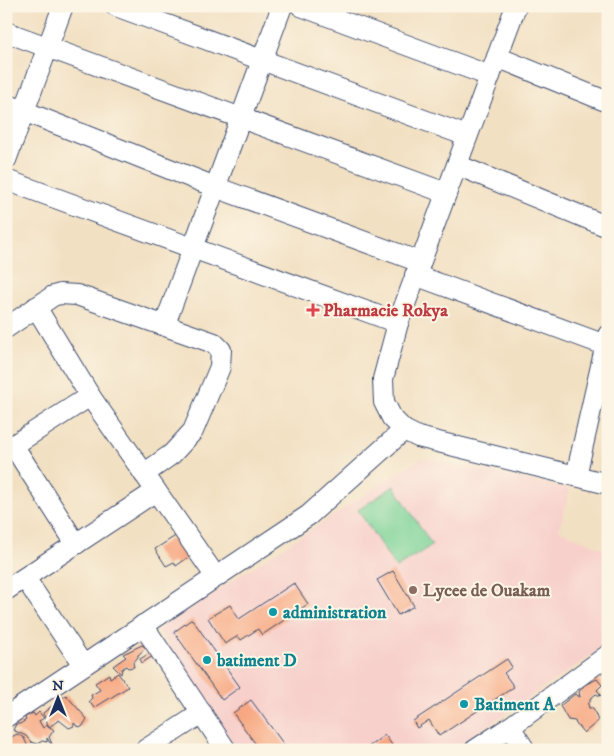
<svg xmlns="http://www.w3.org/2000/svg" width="614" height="756" font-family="'IM FELL DW Pica',serif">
	<rect width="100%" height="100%" fill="#fcf5e5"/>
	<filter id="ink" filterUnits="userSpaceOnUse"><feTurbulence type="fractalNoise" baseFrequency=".02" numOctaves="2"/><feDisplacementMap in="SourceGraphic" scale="10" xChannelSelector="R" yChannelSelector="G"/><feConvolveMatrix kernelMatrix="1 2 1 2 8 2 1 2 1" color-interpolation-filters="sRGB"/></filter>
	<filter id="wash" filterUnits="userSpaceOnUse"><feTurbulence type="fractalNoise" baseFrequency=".0096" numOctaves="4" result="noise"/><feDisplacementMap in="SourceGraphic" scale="20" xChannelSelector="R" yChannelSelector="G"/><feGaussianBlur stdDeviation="1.12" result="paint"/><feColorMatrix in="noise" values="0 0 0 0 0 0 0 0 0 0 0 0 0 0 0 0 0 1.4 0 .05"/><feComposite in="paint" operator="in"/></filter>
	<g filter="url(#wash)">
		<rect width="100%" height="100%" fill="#f2e0c2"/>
		<polygon fill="#f7d0cb" points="422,458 570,489 559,530 608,551 608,644 452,750 237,750 157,629"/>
		<polygon fill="#7dd398" stroke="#4c817b" points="394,486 432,545 396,568 358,510"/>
		<g id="blocks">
			<g fill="#f7a882">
				<polygon points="6,114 11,116 15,122 6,145"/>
				<polygon points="177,535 190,556 176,566 174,562 166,566 155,549"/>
				<polygon points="393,571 414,606 398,615 377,580"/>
				<polygon points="294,583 308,604 262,635 258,629 241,640 238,636 225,644 208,618 230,605 239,619"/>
				<polygon points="192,619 240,687 222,700 174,632"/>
				<polygon points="142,645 146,648 138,655 138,657 133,663 134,667 128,668 126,666 122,669 121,674 113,666 126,657 123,654"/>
				<polygon points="150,653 153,656 142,663 140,659"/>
				<polygon points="507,659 512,667 504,673 514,687 439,736 429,720 417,728 413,721"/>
				<polygon points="118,673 128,687 94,708 89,701 92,698 91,695 100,690 95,683 109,674 110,678"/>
				<polygon points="597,679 602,685 597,690 601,695 600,696 596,694 589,700 591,701 588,704 589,708 593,708 598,721 584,733 576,724 575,721 568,720 560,706 575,694 580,697 579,692 584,685"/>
				<polygon points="66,695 87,719 82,727 77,726 74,723 74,726 69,728 59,720 49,727 43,713"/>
				<polygon points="251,700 288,750 260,750 233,713"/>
				<polygon points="39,712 44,718 39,721 43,728 47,725 54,730 49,737 52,744 50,743 47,738 47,742 42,741 37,744 31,742 26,736 13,730 16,724 20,724 26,720 25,717 33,713 35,716"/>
				<polygon points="17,734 24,738 28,747 27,750 6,750 6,740"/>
				<polygon points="385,735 392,745 385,750 364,750"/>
			</g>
		</g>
	</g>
	<g filter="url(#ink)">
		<use href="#blocks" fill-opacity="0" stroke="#3b4a6d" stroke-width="1"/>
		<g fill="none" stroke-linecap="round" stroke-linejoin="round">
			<defs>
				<g id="minor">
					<polyline points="116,6 467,136"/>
					<polyline points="301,6 490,76"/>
					<polyline points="516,6 398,323 383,379 384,402 392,418 404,430 418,437 608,484"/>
					<polyline points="6,32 446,193"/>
					<polyline points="497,57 608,102"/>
					<polyline points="6,104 215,187 420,262"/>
					<polyline points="6,160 63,6"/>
					<polyline points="457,165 608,227"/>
					<polyline points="6,180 398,323"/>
					<polyline points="415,275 605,345"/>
					<polyline points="36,307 90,396 216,577"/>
					<polyline points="165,324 282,6"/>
					<polyline points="6,328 53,296 60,294 77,295 214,343 221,350 220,367 193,431 172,454 144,474"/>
					<polyline points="13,445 76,544"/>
					<polyline points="6,450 90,396"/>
					<polyline points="576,476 608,335"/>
					<polyline points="25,578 83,665"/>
					<polyline points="6,590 156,491"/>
					<polyline points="143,625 226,750"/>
					<polyline points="6,717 309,515 404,430"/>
					<polyline points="510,727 525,750"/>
					<polyline points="145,750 202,713"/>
					<polyline points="475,750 510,727 608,655"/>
				</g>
			</defs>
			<use href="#minor" stroke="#3b4a6d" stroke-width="22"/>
			<use href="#minor" stroke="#fff" stroke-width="20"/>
		</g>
	</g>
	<path fill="#e0444e" stroke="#fcf5e5" stroke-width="2" d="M310.5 302.5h5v5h5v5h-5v5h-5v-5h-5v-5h5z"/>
	<circle fill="#8d6e63" stroke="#fcf5e5" stroke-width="2" cx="413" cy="590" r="5"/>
	<g fill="#0f9aa8" stroke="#fcf5e5" stroke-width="2">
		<circle cx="273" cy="612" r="5"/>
		<circle cx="207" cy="660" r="5"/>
		<circle cx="464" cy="704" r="5"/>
	</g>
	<g text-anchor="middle" stroke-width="4" stroke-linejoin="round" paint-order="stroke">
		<g font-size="18" font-weight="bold" fill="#be3a42" stroke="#fcf5e5" text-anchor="start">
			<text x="323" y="316">Pharmacie Rokya</text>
		</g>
		<g font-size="18" font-weight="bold" fill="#785e54" stroke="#fcf5e5" text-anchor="start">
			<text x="423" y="596">Lycee de Ouakam</text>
		</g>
		<g font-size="18" font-weight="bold" fill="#0d838f" stroke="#fcf5e5" text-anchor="start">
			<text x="283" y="618">administration</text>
			<text x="217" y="666">batiment D</text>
			<text x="474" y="710">Batiment A</text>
		</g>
	</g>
	<rect width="614" height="756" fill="none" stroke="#fcf5e5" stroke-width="25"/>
	<g transform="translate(58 698)" stroke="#fcf5e5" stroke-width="4" paint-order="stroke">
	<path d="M0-4L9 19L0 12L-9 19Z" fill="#1b2f5e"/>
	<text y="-8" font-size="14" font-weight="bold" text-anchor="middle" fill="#1b2f5e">N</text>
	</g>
</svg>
